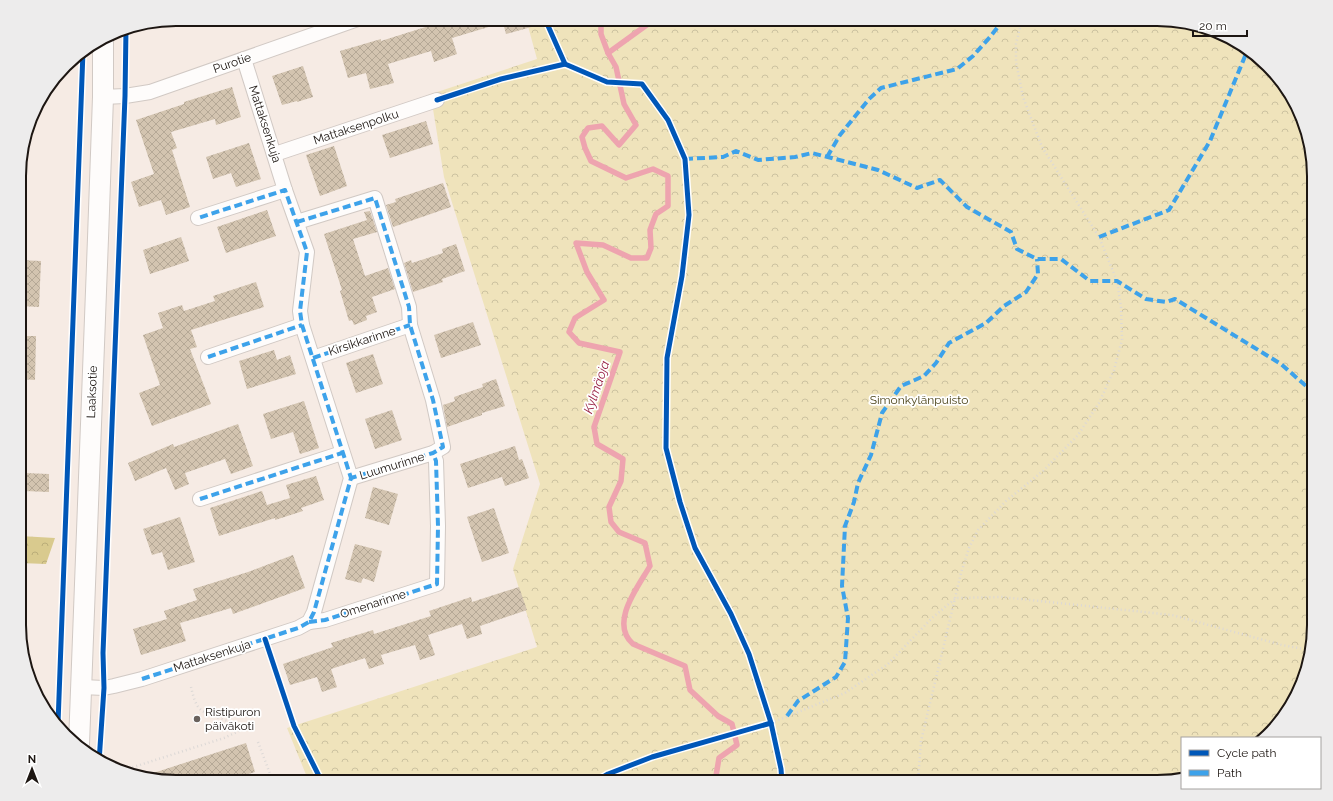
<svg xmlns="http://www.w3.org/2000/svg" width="1333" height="801" font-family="Raleway,sans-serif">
	<defs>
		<pattern id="forest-crowns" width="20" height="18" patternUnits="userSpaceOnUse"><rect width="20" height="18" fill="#d9ca8e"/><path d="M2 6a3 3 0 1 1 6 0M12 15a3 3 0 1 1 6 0" fill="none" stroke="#baad79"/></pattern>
		<pattern id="park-crowns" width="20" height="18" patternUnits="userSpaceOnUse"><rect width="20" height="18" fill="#efe3bb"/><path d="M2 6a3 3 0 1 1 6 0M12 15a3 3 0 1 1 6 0" fill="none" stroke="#ccc2a0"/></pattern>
		<pattern id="building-cross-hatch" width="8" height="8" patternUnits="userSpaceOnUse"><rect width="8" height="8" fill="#d3c4b0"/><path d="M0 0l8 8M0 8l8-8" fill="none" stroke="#b5a896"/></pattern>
	</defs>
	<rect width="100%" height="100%" fill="#f6ebe4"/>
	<polygon fill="url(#forest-crowns)" points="20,536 55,538 46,564 20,563"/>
	<polygon fill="url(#park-crowns)" points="526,19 821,19 855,24 863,19 1157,19 1198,24 1236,40 1268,65 1293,97 1314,165 1314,635 1293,704 1268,736 1266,738 1182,738 1182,777 1167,782 309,782 287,728 537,647 513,569 540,484 444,177 433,109 428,95 537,59"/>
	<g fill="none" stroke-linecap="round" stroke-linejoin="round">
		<g stroke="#eea4af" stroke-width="5.5">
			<path d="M601,19V34L608,53L616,67L624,104L636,125L619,145L602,126L588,128L582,137L585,148L591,161L626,178L653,169L668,176V206L656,214L650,230L651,248L647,258H631L603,245L576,243L587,272L604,300L575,318L569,332L579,343L620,352L594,427L597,444L623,459L621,481L609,507L611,522L619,532L645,543L650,566C638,587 609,623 633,644L685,666L690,690L718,716L732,724L737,745L719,758L715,782"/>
			<polyline points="608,53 655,19"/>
		</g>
	</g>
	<g fill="url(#building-cross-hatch)">
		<polygon points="451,19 502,19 502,23 452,38 457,54 434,62 431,51 388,64 394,83 370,89 366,73 348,78 340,51 381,39 381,41"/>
		<polygon points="502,19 545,19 546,23 506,34"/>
		<polygon points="303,66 313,97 297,102 297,101 282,105 272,76"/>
		<polygon points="232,87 241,117 216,125 215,119 171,132 177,148 172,150 190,207 166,215 161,200 139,207 131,182 154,174 136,120 184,104 184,102"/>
		<polygon points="426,121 433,144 390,158 382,135"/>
		<polygon points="249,143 261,179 236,187 231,173 213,179 206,157"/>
		<polygon points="334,146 347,186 320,196 306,155"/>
		<polygon points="443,183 451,207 393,227 386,205 396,202 395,199"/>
		<polygon points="267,210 276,236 226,253 217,227"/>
		<polygon points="370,211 377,232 353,239 365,276 388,268 395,289 372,297 377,312 366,316 367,320 354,325 352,320 349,321 340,291 342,290 324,234 367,220 364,212"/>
		<polygon points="181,237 189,261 150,274 143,250"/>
		<polygon points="456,244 465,271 442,279 443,282 413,292 404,263 411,260 412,263 443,253 442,249"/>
		<polygon points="20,260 41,261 39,307 20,306"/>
		<polygon points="256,282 264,307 191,330 197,347 190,349 211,404 152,426 139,393 160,385 143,335 163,328 158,313 182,305 184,311 215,301 213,296"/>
		<polygon points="473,322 481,345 441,358 434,335"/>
		<polygon points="20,336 36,336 35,380 20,379"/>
		<polygon points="274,350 277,360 290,355 296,374 247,389 239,361"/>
		<polygon points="373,354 383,384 356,393 346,363"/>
		<polygon points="496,379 505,406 482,413 482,415 447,427 443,405 455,401 454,397 483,387 482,384"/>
		<polygon points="304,401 319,448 300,454 293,432 271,439 263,414"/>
		<polygon points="392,410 402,440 375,449 365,419"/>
		<polygon points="238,424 253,466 231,474 225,459 185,473 189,484 175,490 166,468 135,481 128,463 173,444 174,447"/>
		<polygon points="515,446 519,460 522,459 529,478 505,486 502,477 468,488 460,464"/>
		<polygon points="25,473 49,474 49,492 24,491"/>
		<polygon points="316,476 324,500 301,508 303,511 275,520 275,518 219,536 210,508 262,491 267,505 290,498 286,485"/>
		<polygon points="373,487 398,494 389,525 365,518"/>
		<polygon points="494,508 509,553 482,562 467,517"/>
		<polygon points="180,517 195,562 168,570 162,552 152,555 143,529"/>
		<polygon points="355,544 382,551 374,582 363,578 361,583 345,579"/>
		<polygon points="293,555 305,588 233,614 231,608 180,623 186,641 141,655 133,629 167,619 164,611 197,600 193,589 248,572"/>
		<polygon points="519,587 527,610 480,626 482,634 467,639 462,624 428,635 435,655 420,660 415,645 381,655 384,664 369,669 365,658 331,669 337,687 322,692 317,677 290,685 283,664 333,647 331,643 373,630 374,634 431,616 429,611 471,597 472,602"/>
		<polygon points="246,743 255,772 242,776 244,782 176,782 141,777"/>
	</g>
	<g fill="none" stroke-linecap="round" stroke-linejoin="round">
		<defs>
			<g id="minor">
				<polyline points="103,97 125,96 150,92 358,19"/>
				<polyline points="275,154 437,100"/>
				<polyline points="198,218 285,190"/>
				<polyline points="297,222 375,198 409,307 410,325 433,400 443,447 433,453 351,478"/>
				<polyline points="208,357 302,325"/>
				<polyline points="313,358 410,325"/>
				<polyline points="200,499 342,453"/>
				<polyline points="309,622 325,620 437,584 438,526 436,461 433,453"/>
				<polyline points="82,687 104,688 114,686 142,679 298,628 309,622 314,612 351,478 302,325 300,311 307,252 285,190 244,59"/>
			</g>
			<polyline id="secondary" points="79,744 98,238 103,97 103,39"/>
		</defs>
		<use href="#minor" stroke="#d1c9c4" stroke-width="16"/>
		<use href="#secondary" stroke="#d1c9c4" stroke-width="22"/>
		<g stroke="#dcd8d6" stroke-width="2.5" stroke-dasharray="1 3" stroke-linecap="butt">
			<path d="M191,687C193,695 195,705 201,710C209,716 237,724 248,727"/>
			<polyline points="771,723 845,693 888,664 932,618 956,598 1002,597 1172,615 1282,645 1309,650"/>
			<polyline points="258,742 273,782"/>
			<polyline points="121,771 224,738 248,727"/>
			<polyline points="918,782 921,741 961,573 969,548 978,530 1006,501 1043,471 1078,435 1099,403 1114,370 1122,340 1121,307 1117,281 1099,237 1042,147 1023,97 1016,62 1016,44 1022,19"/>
		</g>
		<use href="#minor" stroke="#fefcfb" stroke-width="14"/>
		<use href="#secondary" stroke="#fefcfb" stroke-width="20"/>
		<g stroke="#3da2ea" stroke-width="4" stroke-dasharray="8 4" stroke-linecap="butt">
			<polyline points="827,157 840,135 869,99 881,88 957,69 973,56 990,37 1004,19"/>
			<polyline points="685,159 723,157 736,151 758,160 795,157 812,153 878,170 917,188 940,180 967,207 1011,232 1017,249 1037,259 1061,259 1090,281 1117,281 1146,299 1166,302 1175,299 1281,364 1314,393"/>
			<polyline points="297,222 375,198 409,307 410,325 433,400 443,447 433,453 351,478"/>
			<polyline points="1099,237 1169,210 1210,141 1248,49"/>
			<polyline points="208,357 302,325"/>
			<polyline points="313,358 410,325"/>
			<polyline points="200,499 342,453"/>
			<polyline points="309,622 325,620 437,584 438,526 436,461 433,453"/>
			<polyline points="142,679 298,628 309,622 314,612 351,478 302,325 300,311 307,252 285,190 198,218"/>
			<polyline points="787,716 798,701 836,677 845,662 848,618 842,586 845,526 854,502 858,483 871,455 882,413 901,386 924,376 936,363 949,343 986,323 1004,306 1026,292 1038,274 1037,259"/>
		</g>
		<defs>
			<g id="cycleway">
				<polyline points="545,19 565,64 607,82 642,84 668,120 685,159 689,215 682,276 667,358 666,448 680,502 695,548 731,614 749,654 771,723 781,769 782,782"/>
				<polyline points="437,100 501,79 565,64"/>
				<polyline points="265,639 294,726 322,782"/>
				<polyline points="58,724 83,51"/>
				<polyline points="99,762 104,688 103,653 125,96 126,29"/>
				<polyline points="595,782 608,774 652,757 771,723"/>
			</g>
		</defs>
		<use href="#cycleway" stroke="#fff" stroke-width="8"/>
		<use href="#cycleway" stroke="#0057b8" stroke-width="5"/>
	</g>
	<circle fill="#69615c" stroke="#fff" stroke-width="1.5" cx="197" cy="719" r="4"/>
	<g text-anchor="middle" stroke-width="3.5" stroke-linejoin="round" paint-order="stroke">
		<g font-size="12" fill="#1d1612" stroke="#fff">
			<text transform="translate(232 63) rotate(-19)" y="4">Purotie</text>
			<text transform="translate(265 124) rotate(72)" y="4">Mattaksenkuja</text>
			<text transform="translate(356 127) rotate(-18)" y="4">Mattaksenpolku</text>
			<text transform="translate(362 341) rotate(-18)" y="4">Kirsikkarinne</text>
			<text transform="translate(92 392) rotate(-88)" y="4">Laaksotie</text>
			<text transform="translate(392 466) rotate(-17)" y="4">Luumurinne</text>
			<text transform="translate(373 604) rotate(-18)" y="4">Omenarinne</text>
			<text transform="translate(212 656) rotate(-18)" y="4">Mattaksenkuja</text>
		</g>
		<g font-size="12" fill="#4b4318" stroke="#fff">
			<text x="919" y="404">Simonkylänpuisto</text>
		</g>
		<g font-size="12" fill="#1d1612" stroke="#fff" text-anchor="start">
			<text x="205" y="716">Ristipuron<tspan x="205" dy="14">päiväkoti</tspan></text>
		</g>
		<g font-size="13" font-style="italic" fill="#982244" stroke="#fff">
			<text transform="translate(596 387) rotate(-71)" y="5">Kylmäoja</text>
		</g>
	</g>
	<path d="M0 0H1333V801H0ZM176 26H1157A150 150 0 0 1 1307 176V625A150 150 0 0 1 1157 775H176A150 150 0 0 1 26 625V176A150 150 0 0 1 176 26Z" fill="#edecec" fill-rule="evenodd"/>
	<path fill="none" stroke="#1d1612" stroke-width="2" d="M176 26H1157A150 150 0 0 1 1307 176V625A150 150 0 0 1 1157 775H176A150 150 0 0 1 26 625V176A150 150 0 0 1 176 26Z"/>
	<rect x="1181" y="737" width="140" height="52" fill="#ffffff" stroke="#a5a2a0"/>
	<rect x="1189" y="750" width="20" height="6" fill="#0057b8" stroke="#a5a2a0"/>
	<text x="1217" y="757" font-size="12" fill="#1d1612">Cycle path</text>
	<rect x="1189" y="770" width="20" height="6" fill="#3da2ea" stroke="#a5a2a0"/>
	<text x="1217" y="777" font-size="12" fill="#1d1612">Path</text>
	<g transform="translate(32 769)" stroke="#ffffff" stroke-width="3" paint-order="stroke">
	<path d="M0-3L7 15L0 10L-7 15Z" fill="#1d1612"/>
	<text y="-6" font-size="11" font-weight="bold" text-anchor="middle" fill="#1d1612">N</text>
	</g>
	<path d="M1193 30v6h54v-6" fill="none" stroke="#1d1612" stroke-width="2"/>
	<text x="1199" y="30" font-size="12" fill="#1d1612" stroke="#ffffff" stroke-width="3" paint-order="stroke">20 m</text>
</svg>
